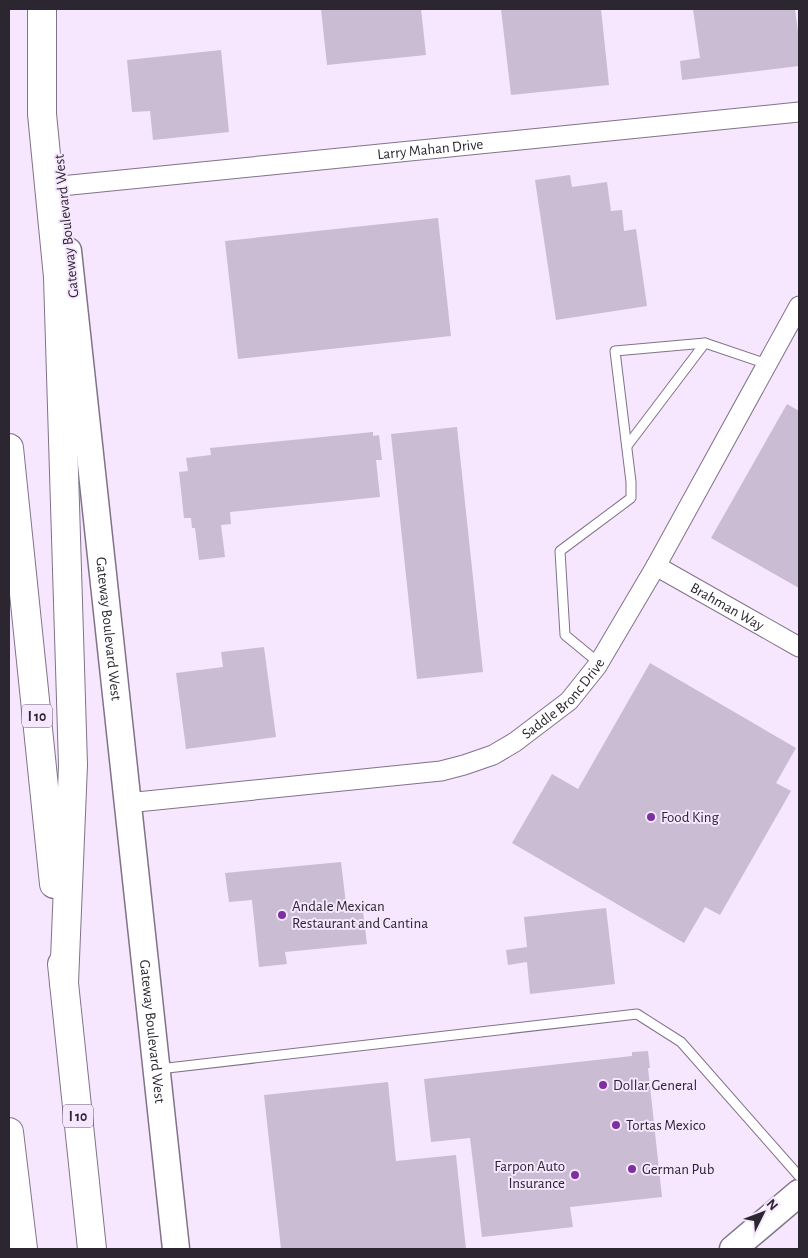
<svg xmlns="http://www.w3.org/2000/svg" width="808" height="1258" font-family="'Alegreya Sans',sans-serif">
	<rect width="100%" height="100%" fill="#f6e7ff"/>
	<g fill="#cabcd3">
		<polygon points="321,9 421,9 426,55 327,65"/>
		<polygon points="501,9 601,9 609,85 511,95"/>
		<polygon points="693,9 795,9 799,40 799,66 682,80 680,61 700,58"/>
		<polygon points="221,50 229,132 153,140 150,111 132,112 127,60"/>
		<polygon points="570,175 572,187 607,182 611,211 622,210 624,231 636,229 647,306 556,320 535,180"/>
		<polygon points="438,218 451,336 238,359 225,241"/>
		<polygon points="787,404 799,411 799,588 711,538"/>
		<polygon points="457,427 483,672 417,679 391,434"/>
		<polygon points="373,432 373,436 379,435 382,460 376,460 380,497 230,512 231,524 221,525 225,557 199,560 195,528 192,528 191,518 184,518 179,472 188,471 186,458 211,455 210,448"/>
		<polygon points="264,647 276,737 186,749 176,673 223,667 221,652"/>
		<polygon points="650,663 796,748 776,783 791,791 720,915 705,907 684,943 512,843 552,774 578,789"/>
		<polygon points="341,862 346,904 362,903 367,944 285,952 287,964 259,967 252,900 229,902 225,873"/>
		<polygon points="606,908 615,984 530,994 527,962 508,965 506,950 527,947 524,917"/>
		<polygon points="648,1051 650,1068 648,1068 662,1197 570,1207 573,1227 482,1237 470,1138 431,1142 424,1079 632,1056 632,1052"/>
		<polygon points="388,1082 396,1161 456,1155 466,1249 281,1249 264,1095"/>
	</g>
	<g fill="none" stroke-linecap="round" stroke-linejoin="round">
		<defs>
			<g id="lane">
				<polyline points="627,446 705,343"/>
				<polyline points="599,663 565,635 560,551 631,498 631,482 615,351 705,343 767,364"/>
				<polyline points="159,1069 637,1014 681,1042 799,1176"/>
			</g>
			<g id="street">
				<path id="s1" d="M61,186L799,112"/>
				<path id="s2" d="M656,566L799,647"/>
				<path id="s3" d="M127,803L441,771L464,765L493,755L515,742L569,701L597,666L656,566L799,306"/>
			</g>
			<g id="secondary">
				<path id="s4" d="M68,251L176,1249"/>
				<polyline points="733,1249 799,1193"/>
			</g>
			<g id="highway">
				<polyline points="42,9 42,114 58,277 73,765 64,983"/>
				<polyline points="9,448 54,884"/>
				<polyline points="62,964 92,1249"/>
				<polyline points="9,1132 23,1249"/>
			</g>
		</defs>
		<use href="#lane" stroke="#807388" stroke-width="11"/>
		<use href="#street" stroke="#807388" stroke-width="21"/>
		<use href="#secondary" stroke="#807388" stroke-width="29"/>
		<use href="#highway" stroke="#807388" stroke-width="30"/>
		<use href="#lane" stroke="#fff" stroke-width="9"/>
		<use href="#street" stroke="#fff" stroke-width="19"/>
		<use href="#secondary" stroke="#fff" stroke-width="26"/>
		<use href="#highway" stroke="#fff" stroke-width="28"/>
	</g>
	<g fill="#7c30a1" stroke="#f6e7ff" stroke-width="2">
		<circle cx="651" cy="817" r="5"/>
		<circle cx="282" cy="915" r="5"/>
		<circle cx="603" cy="1085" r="5"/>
		<circle cx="616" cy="1125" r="5"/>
		<circle cx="632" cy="1169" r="5"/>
		<circle cx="575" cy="1175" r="5"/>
	</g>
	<g text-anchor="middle" stroke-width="4" stroke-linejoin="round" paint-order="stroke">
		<g fill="#f6e7ff" stroke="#68606d" stroke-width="1">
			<rect x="22" y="704.5" width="30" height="23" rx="4"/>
			<rect x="63" y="1104.5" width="30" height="23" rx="4"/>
		</g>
		<g font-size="14" font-weight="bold" fill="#2b262f">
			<text x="37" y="721">I 10</text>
			<text x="78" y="1121">I 10</text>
		</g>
		<g font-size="15" fill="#2b262f" stroke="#f6e7ff">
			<text dy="5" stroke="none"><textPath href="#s1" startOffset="371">Larry Mahan Drive</textPath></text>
			<text transform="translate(66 226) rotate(-96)" y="5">Gateway Boulevard West</text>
			<text dy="5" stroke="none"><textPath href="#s2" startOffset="82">Brahman Way</textPath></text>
			<text dy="5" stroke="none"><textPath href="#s4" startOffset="380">Gateway Boulevard West</textPath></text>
			<text dy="5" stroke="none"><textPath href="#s3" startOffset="461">Saddle Bronc Drive</textPath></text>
			<text dy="5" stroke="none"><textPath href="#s4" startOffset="785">Gateway Boulevard West</textPath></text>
		</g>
		<g font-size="15" fill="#2b262f" stroke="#f6e7ff" text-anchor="start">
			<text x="661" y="822">Food King</text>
			<text x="292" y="911">Andale Mexican<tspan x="292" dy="17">Restaurant and Cantina</tspan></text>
			<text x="613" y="1090">Dollar General</text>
			<text x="626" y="1130">Tortas Mexico</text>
			<text x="565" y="1171" text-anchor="end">Farpon Auto<tspan x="565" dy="17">Insurance</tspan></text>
			<text x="642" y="1174">German Pub</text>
		</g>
	</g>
	<rect width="808" height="1258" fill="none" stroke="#2b262f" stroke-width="20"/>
	<g transform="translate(763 1213) rotate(48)" stroke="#f6e7ff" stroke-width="4" paint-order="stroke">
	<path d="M0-4L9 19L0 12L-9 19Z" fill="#2b262f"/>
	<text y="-8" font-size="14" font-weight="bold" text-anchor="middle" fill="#2b262f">N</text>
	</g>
</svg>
